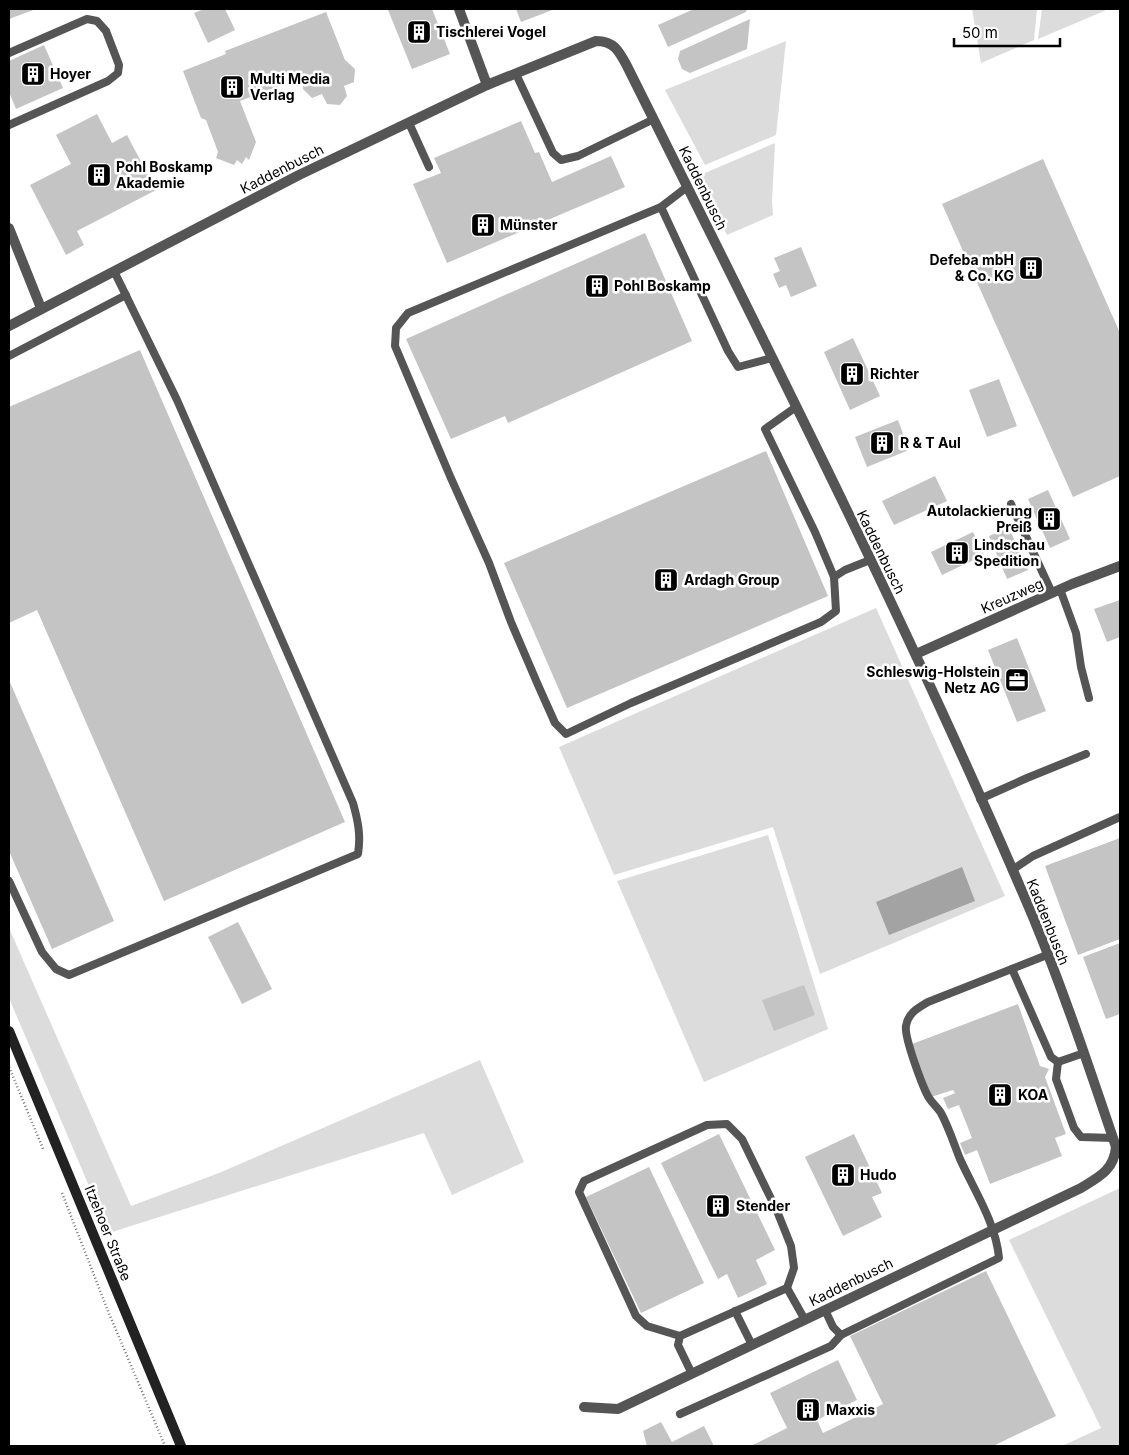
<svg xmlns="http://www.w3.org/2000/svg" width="1129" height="1455" font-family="Inter,sans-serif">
	<rect width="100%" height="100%" fill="#fff"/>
	<g fill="#dcdcdc">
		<polygon points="972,9 1037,9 1034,40 981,63"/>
		<polygon points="1042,9 1109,9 1038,39"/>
		<polygon points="786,41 776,135 705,165 665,90"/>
		<polygon points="775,143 772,201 773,215 727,235 698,176"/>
		<polygon points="876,608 1005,896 820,974 773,827 614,875 559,747"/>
		<polygon points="768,835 828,1029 704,1082 617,881"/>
		<polygon points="9,928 131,1206 219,1173 480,1060 524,1162 452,1195 424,1133 109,1233 9,998"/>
		<polygon points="1120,1188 1120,1446 1062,1446 1101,1428 1009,1240"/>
	</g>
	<polygon fill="#a3a3a3" points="962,867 975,901 889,935 876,902"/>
	<g fill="#c4c4c4">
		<polygon points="9,9 36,9 9,19"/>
		<polygon points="204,9 225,9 235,30 208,43 194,13"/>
		<polygon points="392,9 432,9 450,54 412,69 388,10"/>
		<polygon points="516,9 555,9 521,22"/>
		<polygon points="694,9 747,9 746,12 668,47 658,25"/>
		<polygon points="326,12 345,60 355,69 354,82 344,86 347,96 340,105 327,104 322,94 312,98 303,89 303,77 240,101 256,142 249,160 246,157 242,164 237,160 234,165 216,158 218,152 206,120 201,118 183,71 226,54 225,51"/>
		<polygon points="750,19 747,49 690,73 682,69 678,59 680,51"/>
		<polygon points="44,45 63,88 16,109 9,92 9,61"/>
		<polygon points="97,114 112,143 127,135 156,190 77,231 84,245 66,255 30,185 71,164 56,135"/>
		<polygon points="521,121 535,153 539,152 552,182 611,156 625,187 447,263 413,184 441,173 434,158"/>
		<polygon points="1043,159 1120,333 1120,476 1073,497 942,204"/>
		<polygon points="645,233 692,341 508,423 505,416 451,439 406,339"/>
		<polygon points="801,247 817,286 791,297 786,285 779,288 773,274 780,271 774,258"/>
		<polygon points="853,338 880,396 850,410 824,352"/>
		<polygon points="140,350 345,822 164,901 37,610 9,623 9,407"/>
		<polygon points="999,379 1017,426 987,437 969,390"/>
		<polygon points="898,420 909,450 867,467 855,437"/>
		<polygon points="766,451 828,596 567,708 504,563"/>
		<polygon points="935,476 947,501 894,525 882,501"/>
		<polygon points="1048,490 1070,539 1050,548 1028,499"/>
		<polygon points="1009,528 1028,570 1007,579 989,536"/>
		<polygon points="973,532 984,555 942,575 931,552"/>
		<polygon points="1120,600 1120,637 1107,642 1094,609"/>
		<polygon points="1017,638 1046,711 1017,722 988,650"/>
		<polygon points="9,680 114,921 52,949 9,851"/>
		<polygon points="1120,838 1120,939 1078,955 1045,866"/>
		<polygon points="238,922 272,989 242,1004 208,937"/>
		<polygon points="1120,943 1120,1014 1106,1019 1083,957"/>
		<polygon points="804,985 815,1015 774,1031 762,1000"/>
		<polygon points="1018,1004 1040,1066 1049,1069 1045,1077 1066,1134 1055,1138 1062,1156 990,1184 977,1150 965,1155 960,1143 972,1138 959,1105 948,1109 943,1098 955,1093 953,1090 931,1097 912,1044"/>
		<polygon points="719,1134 775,1250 756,1260 767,1284 738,1298 727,1274 718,1279 661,1163"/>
		<polygon points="854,1134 882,1193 872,1197 882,1217 843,1236 805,1157"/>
		<polygon points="649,1167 704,1283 641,1313 586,1197"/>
		<polygon points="986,1271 1056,1416 993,1446 751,1446 787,1428 770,1393 838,1360 857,1400 817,1420 823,1433 883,1404 850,1336"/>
		<polygon points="661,1422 672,1442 704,1426 714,1446 647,1446 643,1431"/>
	</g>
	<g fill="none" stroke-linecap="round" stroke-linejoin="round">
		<g stroke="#777" stroke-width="2.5" stroke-dasharray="1 2.5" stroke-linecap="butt">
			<polyline points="9,1067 44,1151"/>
			<polyline points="62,1193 108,1311 165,1446"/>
		</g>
		<g stroke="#555" stroke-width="8">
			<polyline points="9,53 87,19 97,21 106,31 119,65 118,73 108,81 9,125"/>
			<polyline points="516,74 553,153 561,160 578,156 654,119"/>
			<polyline points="409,123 429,167"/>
			<polyline points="687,187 661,207 728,351 738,367 772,358"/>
			<polyline points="661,207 408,313 396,328 395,346 450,476 489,563 511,622 538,685 555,723 566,734 631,703 821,622 836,611 834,577 815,532 765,429 796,407"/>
			<polyline points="9,356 126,295"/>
			<polyline points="1011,504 1052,593"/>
			<polyline points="834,577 845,570 870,560"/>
			<polyline points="1060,589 1076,633 1081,667 1089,698"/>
			<polyline points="980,799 1027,778 1086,754"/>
			<polyline points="1012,870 1033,856 1120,817"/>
			<path d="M9,881L42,952L56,969L69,975L358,854C361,835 358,821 353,803L177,400L114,271"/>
			<polyline points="1012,969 1051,1057 1058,1062 1084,1053"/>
			<polyline points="1058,1062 1056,1079 1074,1128 1081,1137 1113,1138"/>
			<path d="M825,1310L833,1327L841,1335L999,1258C996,1223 974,1190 960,1159C954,1144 949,1128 941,1113C938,1108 933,1104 929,1098C923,1088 904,1037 906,1026C908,1013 918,1008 928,1002L1047,955"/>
			<polyline points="735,1311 752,1345"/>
			<polyline points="680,1336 647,1326 636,1316 579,1192 584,1181 707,1125 727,1124 742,1139 777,1211 791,1246 794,1268 787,1288"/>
			<polyline points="692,1374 678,1345 680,1336 787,1288 805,1320"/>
			<polyline points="680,1414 831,1346 841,1335"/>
		</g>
		<g stroke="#555" stroke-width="10">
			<polyline points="459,9 487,85"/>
			<polyline points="9,228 41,308"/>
			<path d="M9,326L299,175L487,85L596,41C614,41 619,51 627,66C767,347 910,628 1033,917C1064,992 1090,1070 1116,1147C1114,1170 1099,1177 1081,1188L618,1409L584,1407"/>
			<polyline points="916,654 1072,584 1120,566"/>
		</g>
		<polyline stroke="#222" stroke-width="10" points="9,1031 181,1446"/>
	</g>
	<defs>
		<symbol id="building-square" viewBox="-11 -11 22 22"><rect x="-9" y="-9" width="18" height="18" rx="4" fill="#000" stroke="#fff"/><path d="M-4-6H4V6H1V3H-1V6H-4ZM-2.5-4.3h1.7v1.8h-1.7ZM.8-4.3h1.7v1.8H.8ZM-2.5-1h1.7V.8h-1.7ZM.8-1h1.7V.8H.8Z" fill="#fff"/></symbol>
		<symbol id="office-square" viewBox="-11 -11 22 22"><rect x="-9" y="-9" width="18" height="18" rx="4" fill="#000" stroke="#fff"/><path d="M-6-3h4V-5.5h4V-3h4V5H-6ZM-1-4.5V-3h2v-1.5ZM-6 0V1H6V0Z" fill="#fff"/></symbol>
	</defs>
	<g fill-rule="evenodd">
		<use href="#building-square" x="405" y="18" width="28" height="28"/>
		<use href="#building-square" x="19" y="60" width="28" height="28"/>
		<use href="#building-square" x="218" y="73" width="28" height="28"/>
		<use href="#building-square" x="85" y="161" width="28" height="28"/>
		<use href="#building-square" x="469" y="211" width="28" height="28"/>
		<use href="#building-square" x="1017" y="254" width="28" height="28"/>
		<use href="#building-square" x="583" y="272" width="28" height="28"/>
		<use href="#building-square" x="838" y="360" width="28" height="28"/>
		<use href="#building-square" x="868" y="429" width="28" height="28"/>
		<use href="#building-square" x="1035" y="505" width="28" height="28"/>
		<use href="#building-square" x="943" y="539" width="28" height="28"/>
		<use href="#building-square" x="652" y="566" width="28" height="28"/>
		<use href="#office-square" x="1003" y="666" width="28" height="28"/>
		<use href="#building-square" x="986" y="1081" width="28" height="28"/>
		<use href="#building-square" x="829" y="1161" width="28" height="28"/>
		<use href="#building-square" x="704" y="1192" width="28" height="28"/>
		<use href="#building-square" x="794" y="1396" width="28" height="28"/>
	</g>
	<g text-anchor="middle" stroke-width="5" stroke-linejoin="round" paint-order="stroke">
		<g font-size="14" font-weight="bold" fill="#000" stroke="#fff" text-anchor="start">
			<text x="436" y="37">Tischlerei Vogel</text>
			<text x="50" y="79">Hoyer</text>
			<text x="250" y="84">Multi Media<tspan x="250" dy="16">Verlag</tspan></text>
			<text x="116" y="172">Pohl Boskamp<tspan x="116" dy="16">Akademie</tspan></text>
			<text x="500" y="230">Münster</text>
			<text x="1014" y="265" text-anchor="end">Defeba mbH<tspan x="1014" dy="16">&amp; Co. KG</tspan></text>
			<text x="614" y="291">Pohl Boskamp</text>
			<text x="870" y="379">Richter</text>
			<text x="900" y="448">R &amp; T Aul</text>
			<text x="1032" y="516" text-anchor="end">Autolackierung<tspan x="1032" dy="16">Preiß</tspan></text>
			<text x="974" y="550">Lindschau<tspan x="974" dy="16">Spedition</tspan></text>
			<text x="684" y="585">Ardagh Group</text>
			<text x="1000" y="677" text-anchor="end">Schleswig-Holstein<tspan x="1000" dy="16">Netz AG</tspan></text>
			<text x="1018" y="1100">KOA</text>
			<text x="860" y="1180">Hudo</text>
			<text x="736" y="1211">Stender</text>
			<text x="826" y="1415">Maxxis</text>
		</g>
		<g font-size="14" fill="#000" stroke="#fff">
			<text transform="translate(282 169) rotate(-27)" y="5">Kaddenbusch</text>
			<text transform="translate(703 188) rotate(64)" y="5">Kaddenbusch</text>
			<text transform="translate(881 552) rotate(64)" y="5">Kaddenbusch</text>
			<text transform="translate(1012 596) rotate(-24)" y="5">Kreuzweg</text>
			<text transform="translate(1048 922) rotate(68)" y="5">Kaddenbusch</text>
			<text transform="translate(108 1233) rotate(68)" y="5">Itzehoer Straße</text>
			<text transform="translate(851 1282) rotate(-26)" y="5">Kaddenbusch</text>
		</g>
	</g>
	<rect width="1129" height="1455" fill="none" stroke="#000000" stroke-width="20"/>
	<path d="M954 38v8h106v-8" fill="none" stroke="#000000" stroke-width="2.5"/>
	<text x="962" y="38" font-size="15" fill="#000000" stroke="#ffffff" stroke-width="4" paint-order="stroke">50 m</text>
</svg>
